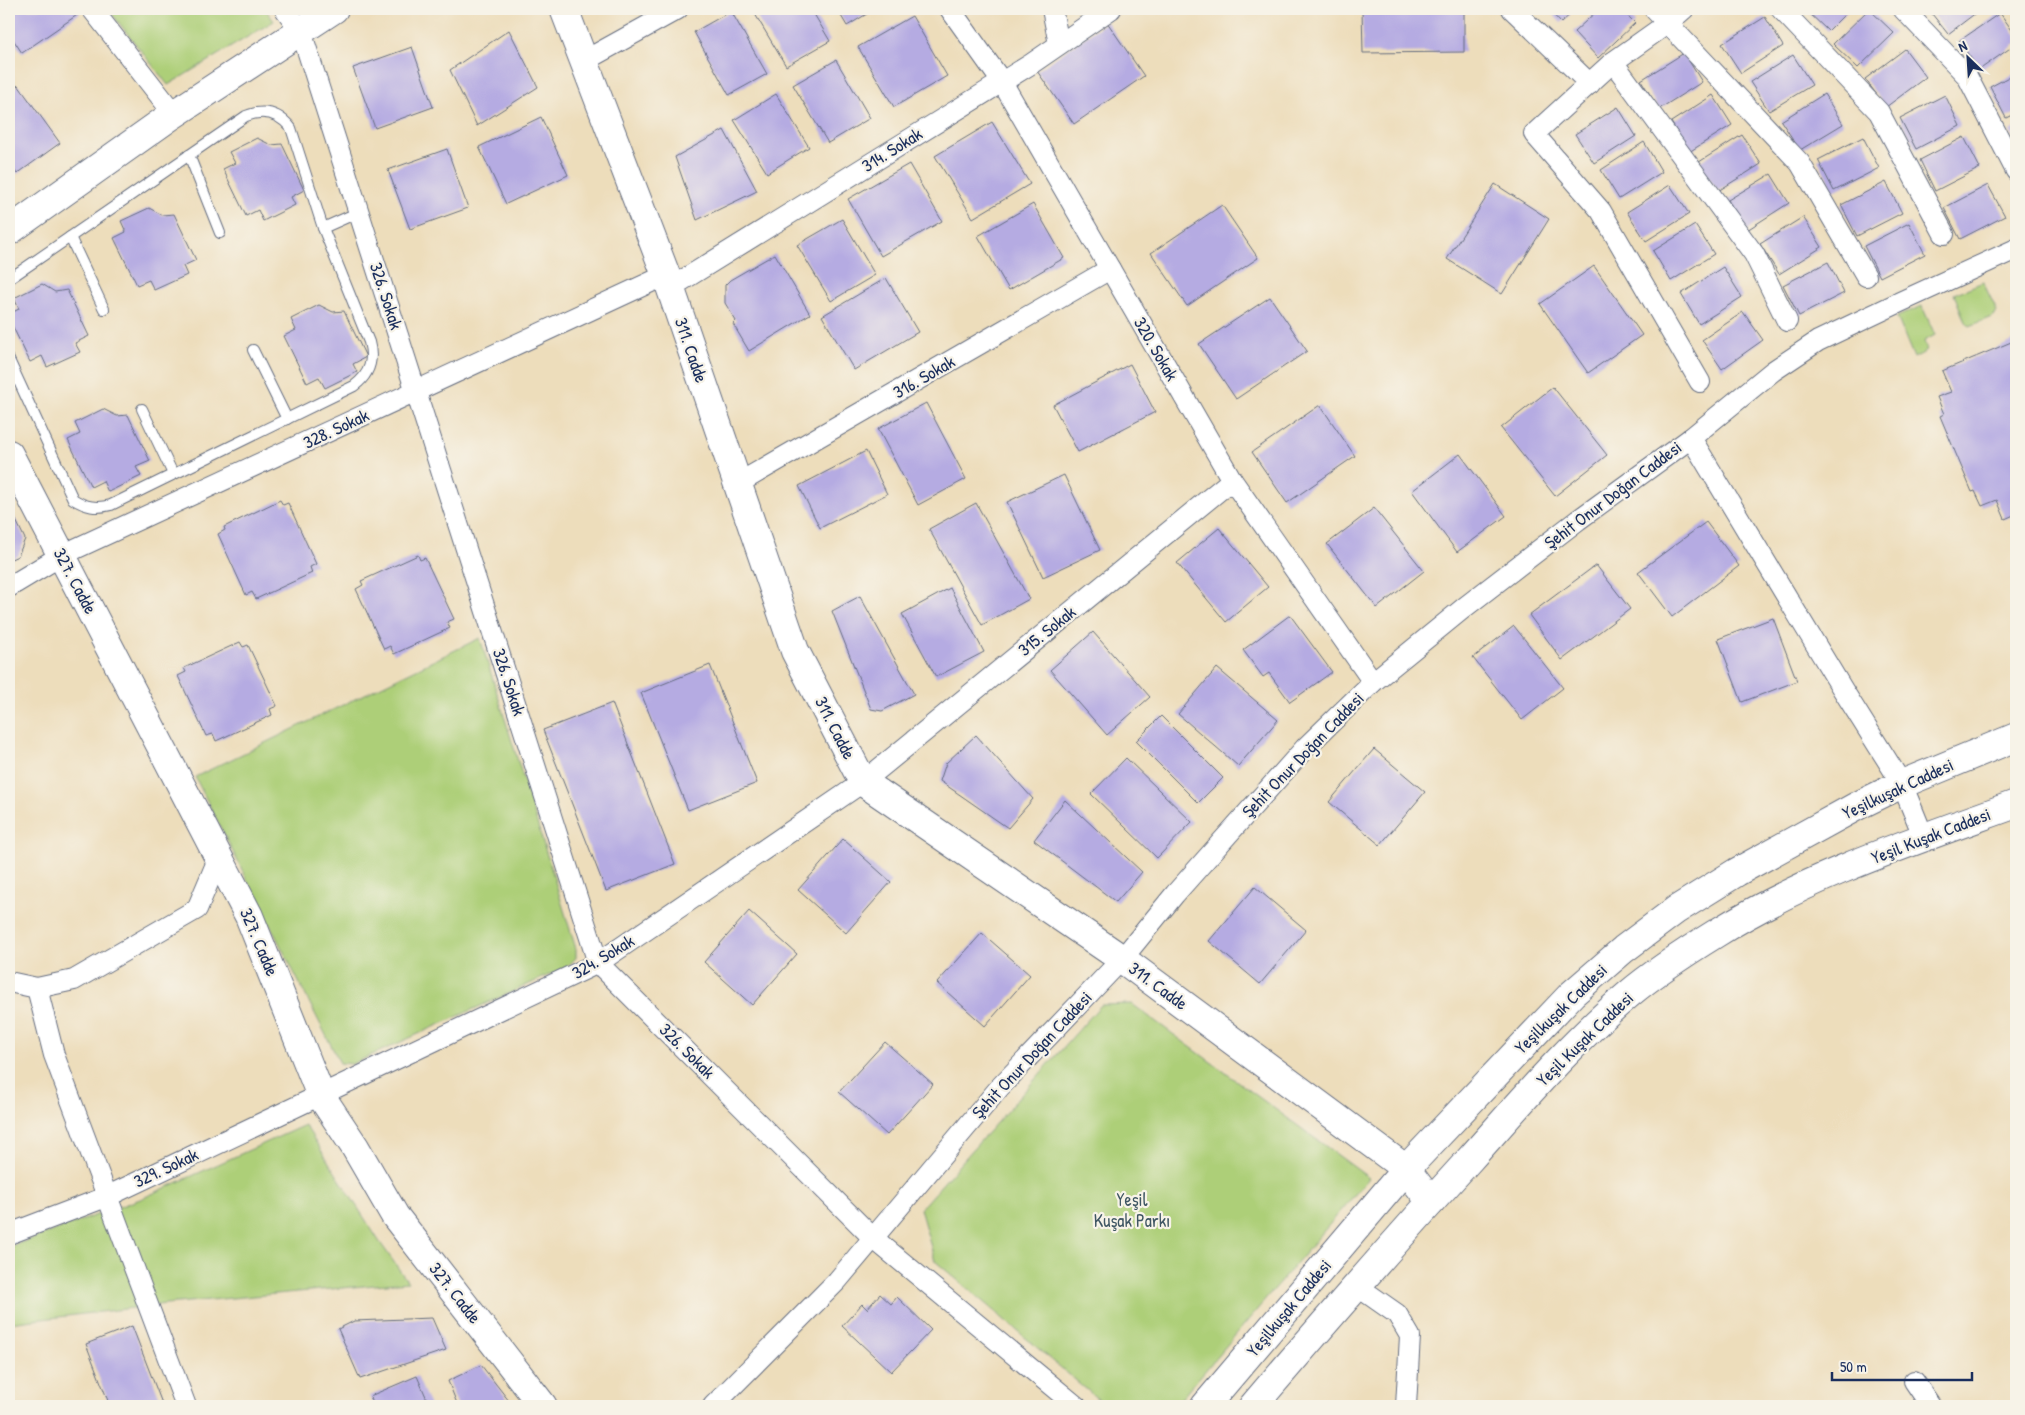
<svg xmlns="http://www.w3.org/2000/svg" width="2025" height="1415" font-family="'Patrick Hand',sans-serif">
	<rect width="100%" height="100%" fill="#f7f3e8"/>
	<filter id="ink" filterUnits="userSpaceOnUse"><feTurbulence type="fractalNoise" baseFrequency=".02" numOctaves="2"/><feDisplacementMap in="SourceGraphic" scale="10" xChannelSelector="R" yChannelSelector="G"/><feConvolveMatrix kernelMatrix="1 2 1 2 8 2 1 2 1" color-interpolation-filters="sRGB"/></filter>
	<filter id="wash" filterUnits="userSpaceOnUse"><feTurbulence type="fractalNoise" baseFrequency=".0096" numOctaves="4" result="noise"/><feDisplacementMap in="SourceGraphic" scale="20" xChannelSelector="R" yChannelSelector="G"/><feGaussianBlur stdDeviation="1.12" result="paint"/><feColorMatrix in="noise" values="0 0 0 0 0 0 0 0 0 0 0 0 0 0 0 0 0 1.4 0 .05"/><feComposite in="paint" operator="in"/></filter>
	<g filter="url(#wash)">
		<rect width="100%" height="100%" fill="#edddbb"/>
		<g fill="#adcf78" stroke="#647f6b">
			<polygon points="108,9 265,9 274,21 168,85"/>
			<polygon points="1983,282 1997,311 1994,316 1970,326 1965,322 1954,294"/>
			<polygon points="1922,306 1935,335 1924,341 1927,351 1914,358 1897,317"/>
			<polygon points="480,638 576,949 576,958 567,967 352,1064 340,1063 195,777"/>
			<polygon points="1132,1004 1369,1178 1175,1406 1106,1406 935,1261 920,1209 1101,1005"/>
			<polygon points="305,1125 379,1241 408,1282 166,1304 9,1323 9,1247 143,1198"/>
		</g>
		<g id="blocks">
			<g fill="#b5abe2">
				<polygon points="9,9 77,9 80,13 22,53 9,33"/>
				<polygon points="752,9 811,9 830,41 786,66"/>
				<polygon points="837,9 875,9 847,26"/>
				<polygon points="1362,9 1464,9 1464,52 1363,53"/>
				<polygon points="1548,9 1576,9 1561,23"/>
				<polygon points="1599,9 1621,9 1635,23 1598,58 1574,32"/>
				<polygon points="1805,9 1850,9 1828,31"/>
				<polygon points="1869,9 1894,33 1858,68 1833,44"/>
				<polygon points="1928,9 1981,9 1948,34"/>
				<polygon points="731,11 767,74 729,95 694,32"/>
				<polygon points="2000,13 2016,36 2016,44 1979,70 1959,41"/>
				<polygon points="912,16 947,76 894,107 858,47"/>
				<polygon points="1765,17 1783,46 1741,73 1722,44"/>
				<polygon points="1107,22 1144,76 1074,124 1037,71"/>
				<polygon points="509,30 538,87 477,126 450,70"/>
				<polygon points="412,47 433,107 375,128 353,68"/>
				<polygon points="1905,49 1926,77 1886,107 1865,79"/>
				<polygon points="1684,53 1702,82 1659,109 1641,80"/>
				<polygon points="1793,55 1812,85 1769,111 1750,82"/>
				<polygon points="836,60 870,118 828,143 793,85"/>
				<polygon points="2016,73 2016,113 2006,118 1990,87"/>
				<polygon points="18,85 60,143 17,174 9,163 9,92"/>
				<polygon points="776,94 809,147 767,173 734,120"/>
				<polygon points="1824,94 1843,124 1800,150 1781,121"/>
				<polygon points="1713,95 1732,125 1689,152 1671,122"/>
				<polygon points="1945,95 1960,126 1916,149 1900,118"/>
				<polygon points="1618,107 1636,136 1594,163 1575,134"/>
				<polygon points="541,117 568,175 506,204 479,147"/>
				<polygon points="992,122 1030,184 973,218 935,156"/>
				<polygon points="2016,128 2016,144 2010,131"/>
				<polygon points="724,130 757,191 697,220 675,157"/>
				<polygon points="1742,135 1761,164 1718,191 1699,162"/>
				<polygon points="1863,137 1879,168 1834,191 1818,160"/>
				<polygon points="1964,137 1980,168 1935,191 1920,160"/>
				<polygon points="257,138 271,145 282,144 304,190 291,197 295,205 263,221 258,210 246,216 223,169 235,163 229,152"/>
				<polygon points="1644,142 1662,172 1619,199 1601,170"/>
				<polygon points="447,149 468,208 410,229 388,170"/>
				<polygon points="909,164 942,221 881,256 848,199"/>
				<polygon points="1771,174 1789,203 1747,230 1728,200"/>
				<polygon points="1886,182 1902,213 1857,236 1841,205"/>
				<polygon points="1495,184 1549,219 1502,294 1447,259"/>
				<polygon points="1670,185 1689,214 1646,241 1627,212"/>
				<polygon points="1988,185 2005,216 1960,239 1944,208"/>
				<polygon points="1033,204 1064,258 1009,290 978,236"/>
				<polygon points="1222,205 1258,258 1187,306 1151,253"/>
				<polygon points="149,208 162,215 174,214 196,260 183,266 187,275 154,290 149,280 137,285 114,238 126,232 121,221"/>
				<polygon points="1803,217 1822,247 1779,274 1760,244"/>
				<polygon points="842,219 875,275 831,301 797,245"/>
				<polygon points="1909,223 1925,254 1880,277 1864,246"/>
				<polygon points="1695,225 1714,254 1671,281 1653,251"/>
				<polygon points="775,254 810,314 749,351 733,324 736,321 725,303 725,285 730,280"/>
				<polygon points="1828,262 1844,293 1799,316 1783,285"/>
				<polygon points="1594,266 1642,335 1588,373 1540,304"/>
				<polygon points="1723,267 1742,297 1699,324 1681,294"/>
				<polygon points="886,278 918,332 854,370 822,316"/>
				<polygon points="42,284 55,292 67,290 89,336 75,343 80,352 47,367 42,356 30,362 9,319 9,314 19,309 14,298"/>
				<polygon points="1270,297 1307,351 1236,399 1199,344"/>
				<polygon points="319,305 333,312 344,311 366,357 353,364 357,372 325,388 319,377 307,383 284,336 296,330 291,319"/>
				<polygon points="1743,312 1763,340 1722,369 1702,340"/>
				<polygon points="2016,340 2016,514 2005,519 1997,500 1982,506 1975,491 1972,492 1940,416 1944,414 1937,397 1951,392 1942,371"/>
				<polygon points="1130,364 1155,412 1078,452 1053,405"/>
				<polygon points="1553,387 1607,455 1555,496 1501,428"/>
				<polygon points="926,403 966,479 918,505 878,429"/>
				<polygon points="1320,405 1355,456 1287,503 1252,452"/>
				<polygon points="103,409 117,416 128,415 150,461 136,467 141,476 108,492 103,481 91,487 68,440 80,434 75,423"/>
				<polygon points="866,451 887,494 820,528 799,486"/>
				<polygon points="1460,454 1506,516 1457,552 1412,491"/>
				<polygon points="1064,475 1100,550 1043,577 1007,502"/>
				<polygon points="280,500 283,505 288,503 316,564 310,567 312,573 256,599 252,592 246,595 218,534 225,530 224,527"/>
				<polygon points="976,503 1029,599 982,625 929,529"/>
				<polygon points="10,508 25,539 18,556 9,560"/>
				<polygon points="1374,508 1424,571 1377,608 1327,544"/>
				<polygon points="1706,522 1739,566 1672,617 1638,572"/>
				<polygon points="1219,528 1268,587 1226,622 1177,563"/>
				<polygon points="418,555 420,560 425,558 454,619 447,622 450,628 394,654 390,646 384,649 356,589 363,585 361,581"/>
				<polygon points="1596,565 1630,609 1562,660 1529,615"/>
				<polygon points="950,588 984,652 936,677 902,614"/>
				<polygon points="860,596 914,694 882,711 871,709 832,611"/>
				<polygon points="1290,615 1332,672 1290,702 1269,673 1263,677 1243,650"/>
				<polygon points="1773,618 1797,681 1742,702 1718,639"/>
				<polygon points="1514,626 1563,688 1522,720 1473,658"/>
				<polygon points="1093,632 1150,697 1107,735 1050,670"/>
				<polygon points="240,642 243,647 248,645 277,706 270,709 272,715 216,741 213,734 206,736 178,676 186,672 184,668"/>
				<polygon points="710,665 757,783 688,810 641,693"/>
				<polygon points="1217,668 1278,720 1238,766 1178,714"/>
				<polygon points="612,703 675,864 606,891 543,730"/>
				<polygon points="1161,716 1223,778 1198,803 1136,741"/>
				<polygon points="976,735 1033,799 1008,828 940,781 946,763"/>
				<polygon points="1374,749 1425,792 1380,845 1329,802"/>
				<polygon points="1126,758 1192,822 1157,858 1091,794"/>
				<polygon points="1065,800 1142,872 1116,902 1034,840"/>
				<polygon points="843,839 891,882 846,933 798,890"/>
				<polygon points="1255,887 1306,930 1260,984 1209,941"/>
				<polygon points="749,911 797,954 752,1005 704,962"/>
				<polygon points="982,933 1030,975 985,1026 937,983"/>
				<polygon points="885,1042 933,1084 887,1135 839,1092"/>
				<polygon points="880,1294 891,1304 897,1297 931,1330 891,1372 842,1326 862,1304 867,1309"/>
				<polygon points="432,1318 446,1350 360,1379 338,1329 354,1321"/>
				<polygon points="132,1326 163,1406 110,1406 86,1344"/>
				<polygon points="481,1365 513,1406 458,1406 448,1381"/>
				<polygon points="417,1376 430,1406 374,1406 370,1396"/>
			</g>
		</g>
	</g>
	<g filter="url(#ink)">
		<use href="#blocks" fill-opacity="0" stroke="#646c7f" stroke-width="1"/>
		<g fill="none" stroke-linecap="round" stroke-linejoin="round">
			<defs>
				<g id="lane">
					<polyline points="189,155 220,233"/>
					<polyline points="323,228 359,212"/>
					<polyline points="70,237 104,309"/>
					<path d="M9,279L246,116C264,109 279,113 291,128L323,228L369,342C374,360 370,374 354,386L111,505C96,509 86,507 73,499L9,360"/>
					<polyline points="253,350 287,419"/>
					<polyline points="142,409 173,474"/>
				</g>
				<g id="street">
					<polyline points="92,9 174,114"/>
					<polyline points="285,9 301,31 598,963 873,1238 1076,1406"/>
					<polyline points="950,9 1002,82 1232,480 1373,682"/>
					<polyline points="1052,9 1059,44"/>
					<polyline points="1512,9 1590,84"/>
					<polyline points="1654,9 1800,163 1866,276"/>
					<polyline points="1684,9 1668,23 1613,62 1534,134 1601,211 1700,382"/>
					<polyline points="1781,9 1879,112 1944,234"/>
					<polyline points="1903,9 1967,76 2016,171"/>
					<polyline points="584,61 678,9"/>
					<polyline points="1613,62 1754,254 1787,321"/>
					<polyline points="670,288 1031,64 1111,9"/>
					<polyline points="1691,438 1843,690 1902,784 1924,838"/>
					<polyline points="737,484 1110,269"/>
					<polyline points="9,587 62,555 666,275"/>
					<polyline points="9,982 37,988 54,1055 186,1406"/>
					<polyline points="37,988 74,980 197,909 219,857"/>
					<polyline points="9,1234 106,1197 598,963 863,782 1232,480"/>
					<polyline points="1357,1286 1397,1314 1410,1336 1406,1406"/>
					<polyline points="1914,1381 1931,1406"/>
					<polyline points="713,1406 837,1281 1000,1087 1122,959 1175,894 1305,748 1373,682 1465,607 1578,520 1691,438 1773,371 1818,341 1900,302 2016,249"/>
				</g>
				<g id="secondary">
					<polyline points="564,9 666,275 795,651 863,782 1122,959 1406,1169 1431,1202"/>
					<polyline points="9,231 168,118 334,9"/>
					<polyline points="9,454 249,916 321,1096 355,1147 395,1216 543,1406"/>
					<polyline points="1205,1406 1406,1169 1572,994 1624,949 1676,910 1737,872 1857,806 1902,784 2016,737"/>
					<path d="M1253,1406C1324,1323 1396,1240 1470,1159C1521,1102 1571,1043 1629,994C1655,972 1686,952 1715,934C1807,876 1914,841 2016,804"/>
				</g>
			</defs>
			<use href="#lane" stroke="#646c7f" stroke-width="12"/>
			<use href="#street" stroke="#646c7f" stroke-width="22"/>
			<use href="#secondary" stroke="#646c7f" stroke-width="30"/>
			<use href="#lane" stroke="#fff" stroke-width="10"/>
			<use href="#street" stroke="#fff" stroke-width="20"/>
			<use href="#secondary" stroke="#fff" stroke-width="28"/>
		</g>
	</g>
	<g text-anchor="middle" stroke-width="4.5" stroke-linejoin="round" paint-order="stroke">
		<g font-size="18" fill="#1b2f5e" stroke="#f7f3e8">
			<text transform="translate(892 150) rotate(-32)" y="6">314. Sokak</text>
			<text transform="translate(386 296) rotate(72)" y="6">326. Sokak</text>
			<text transform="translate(1156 349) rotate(60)" y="6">320. Sokak</text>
			<text transform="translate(691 350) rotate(71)" y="6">311. Cadde</text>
			<text transform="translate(924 377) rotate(-30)" y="6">316. Sokak</text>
			<text transform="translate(336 429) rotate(-25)" y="6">328. Sokak</text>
			<text transform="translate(1613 495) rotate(-37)" y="6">Şehit Onur Doğan Caddesi</text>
			<text transform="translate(75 581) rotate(62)" y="6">327. Cadde</text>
			<text transform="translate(1047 631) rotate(-39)" y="6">315. Sokak</text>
			<text transform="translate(509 682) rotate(72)" y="6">326. Sokak</text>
			<text transform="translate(835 728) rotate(63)" y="6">311. Cadde</text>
			<text transform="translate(1303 755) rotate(-46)" y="6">Şehit Onur Doğan Caddesi</text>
			<text transform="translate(1898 789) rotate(-25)" y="6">Yeşilkuşak Caddesi</text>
			<text transform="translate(1931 836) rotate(-21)" y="6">Yeşil Kuşak Caddesi</text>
			<text transform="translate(259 942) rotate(67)" y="6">327. Cadde</text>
			<text transform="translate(603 957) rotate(-31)" y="6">324. Sokak</text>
			<text transform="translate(1158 986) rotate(36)" y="6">311. Cadde</text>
			<text transform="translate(1561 1009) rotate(-44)" y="6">Yeşilkuşak Caddesi</text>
			<text transform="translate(1585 1039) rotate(-44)" y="6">Yeşil Kuşak Caddesi</text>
			<text transform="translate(687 1051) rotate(45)" y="6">326. Sokak</text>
			<text transform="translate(1032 1055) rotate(-47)" y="6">Şehit Onur Doğan Caddesi</text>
			<text transform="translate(166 1168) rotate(-25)" y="6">329. Sokak</text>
			<text transform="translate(455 1293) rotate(52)" y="6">327. Cadde</text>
			<text transform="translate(1289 1308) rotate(-50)" y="6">Yeşilkuşak Caddesi</text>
		</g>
		<g font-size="18" fill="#405764" stroke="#f7f3e8">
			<text x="1132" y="1206">Yeşil<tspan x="1132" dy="21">Kuşak Parkı</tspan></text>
		</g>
	</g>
	<rect width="2025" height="1415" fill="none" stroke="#f7f3e8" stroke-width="30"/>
	<g transform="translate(1968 58) rotate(335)" stroke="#f7f3e8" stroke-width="4" paint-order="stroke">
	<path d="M0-4L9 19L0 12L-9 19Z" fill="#1b2f5e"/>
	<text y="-8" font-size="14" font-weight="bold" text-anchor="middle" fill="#1b2f5e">N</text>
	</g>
	<path d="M1832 1372v8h140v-8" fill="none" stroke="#1b2f5e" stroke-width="2.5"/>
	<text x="1840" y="1372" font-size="15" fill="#1b2f5e" stroke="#f7f3e8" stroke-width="4" paint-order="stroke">50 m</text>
</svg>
